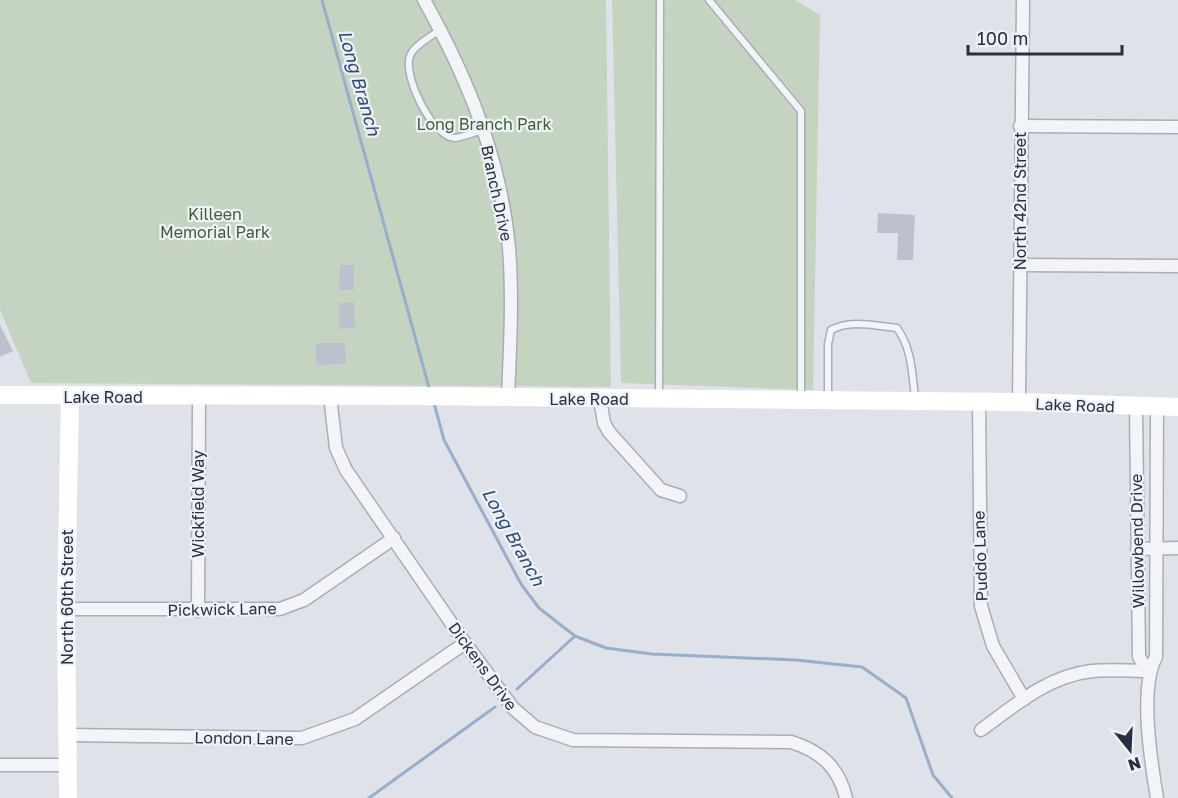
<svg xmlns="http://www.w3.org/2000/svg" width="1178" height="798" font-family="'Golos Text',sans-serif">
	<rect width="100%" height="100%" fill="#dfe3e9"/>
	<g fill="#c4d4c0">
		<polygon points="0,0 606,0 611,387 31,383 0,310"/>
		<polygon points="612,0 795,0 820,15 813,390 621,383"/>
	</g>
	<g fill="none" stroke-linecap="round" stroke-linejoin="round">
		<g stroke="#97aecc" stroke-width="3">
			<polyline points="322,0 430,391"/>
			<polyline points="434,403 444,440 521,584 539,608 575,636 606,648 652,654 796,660 862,667 906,698 933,775 952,798"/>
			<polyline points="517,689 575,636"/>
			<polyline points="369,798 495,707"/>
		</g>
	</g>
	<g fill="#bcc1cd">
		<polygon points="878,213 915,215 913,260 897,260 898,233 877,233"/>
		<polygon points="340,265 354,265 354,290 339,290"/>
		<polygon points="354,302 355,328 339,329 339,303"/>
		<polygon points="0,325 13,351 0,357"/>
		<polygon points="316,343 345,343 346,364 316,365"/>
	</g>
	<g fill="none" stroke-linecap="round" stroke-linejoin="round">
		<defs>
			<g id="lane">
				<polyline points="709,0 801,111 801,398"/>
				<path d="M440,30C432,36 416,44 411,54C400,71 432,138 455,138C464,137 474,132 483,130"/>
				<polyline points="659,395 660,0"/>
				<path d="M828,397V344L831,330C851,319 875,326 897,328C912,349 912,373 915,398"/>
			</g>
			<g id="street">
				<path d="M424,0C467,77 501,159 509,248C513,298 510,348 508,398"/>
				<polyline points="1020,126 1178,127"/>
				<polyline points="1020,265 1178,266"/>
				<path d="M330,396L336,448L346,470L465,643L513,708L535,727L573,740L791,742C821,751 839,768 846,798"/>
				<polyline points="600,399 604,423 609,432 661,490 680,496"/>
				<polyline points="1019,402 1023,0"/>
				<polyline points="979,403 981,606 993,646 1024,699"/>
				<polyline points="1136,407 1139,657 1148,671"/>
				<path d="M1157,407L1156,657C1139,688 1151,762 1157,798"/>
				<polyline points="1137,549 1178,548"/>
				<polyline points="66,609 280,609 304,600 394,538"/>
				<polyline points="198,611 199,398"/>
				<path d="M981,730C1015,705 1048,676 1092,671C1110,669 1130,671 1148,671"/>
				<polyline points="68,735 302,738 355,719 465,643"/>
				<polyline points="0,765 68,765"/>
			</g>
		</defs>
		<use href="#lane" stroke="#a8adb7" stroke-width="9"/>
		<use href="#street" stroke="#a8adb7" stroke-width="15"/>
		<use href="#lane" stroke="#f2f4f7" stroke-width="6"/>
		<use href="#street" stroke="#f2f4f7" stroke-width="12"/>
		<g stroke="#fff" stroke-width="18">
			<polyline points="0,395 415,396 1019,402 1178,407"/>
			<polyline points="68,798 66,609 70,397"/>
		</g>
	</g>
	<g text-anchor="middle" stroke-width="4.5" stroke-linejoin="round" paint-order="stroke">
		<g font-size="16" fill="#395f33" stroke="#eff2f7">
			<text x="484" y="130">Long Branch Park</text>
			<text x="215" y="220">Killeen<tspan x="215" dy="18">Memorial Park</tspan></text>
		</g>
		<g font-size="16" fill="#272f42" stroke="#eff2f7">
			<text transform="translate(497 193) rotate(78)" y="6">Branch Drive</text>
			<text transform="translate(1020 201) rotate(-90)" y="6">North 42nd Street</text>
			<text x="103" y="403">Lake Road</text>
			<text x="589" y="405">Lake Road</text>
			<text transform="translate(1075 405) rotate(2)" y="6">Lake Road</text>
			<text transform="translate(198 504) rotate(-90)" y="6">Wickfield Way</text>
			<text transform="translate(1137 541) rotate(-91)" y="6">Willowbend Drive</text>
			<text transform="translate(980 556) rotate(-92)" y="6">Puddo Lane</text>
			<text transform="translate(67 597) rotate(-90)" y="6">North 60th Street</text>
			<text transform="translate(222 609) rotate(-1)" y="6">Pickwick Lane</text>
			<text transform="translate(483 666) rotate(54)" y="6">Dickens Drive</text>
			<text transform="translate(244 738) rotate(1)" y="6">London Lane</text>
		</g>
		<g font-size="18" font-style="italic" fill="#2e4b79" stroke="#eff2f7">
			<text transform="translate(359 83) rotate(74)" y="6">Long Branch</text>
			<text transform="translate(513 537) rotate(61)" y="6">Long Branch</text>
		</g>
	</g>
	<g transform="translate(1130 750) rotate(162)" stroke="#eff2f7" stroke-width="4.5" paint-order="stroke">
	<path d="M0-4.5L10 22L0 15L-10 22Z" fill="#272f42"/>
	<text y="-9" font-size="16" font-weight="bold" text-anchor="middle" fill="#272f42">N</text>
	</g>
	<path d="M968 45v9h154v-9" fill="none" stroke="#272f42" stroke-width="3"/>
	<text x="977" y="45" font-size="18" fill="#272f42" stroke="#eff2f7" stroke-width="4.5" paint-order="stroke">100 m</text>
</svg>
